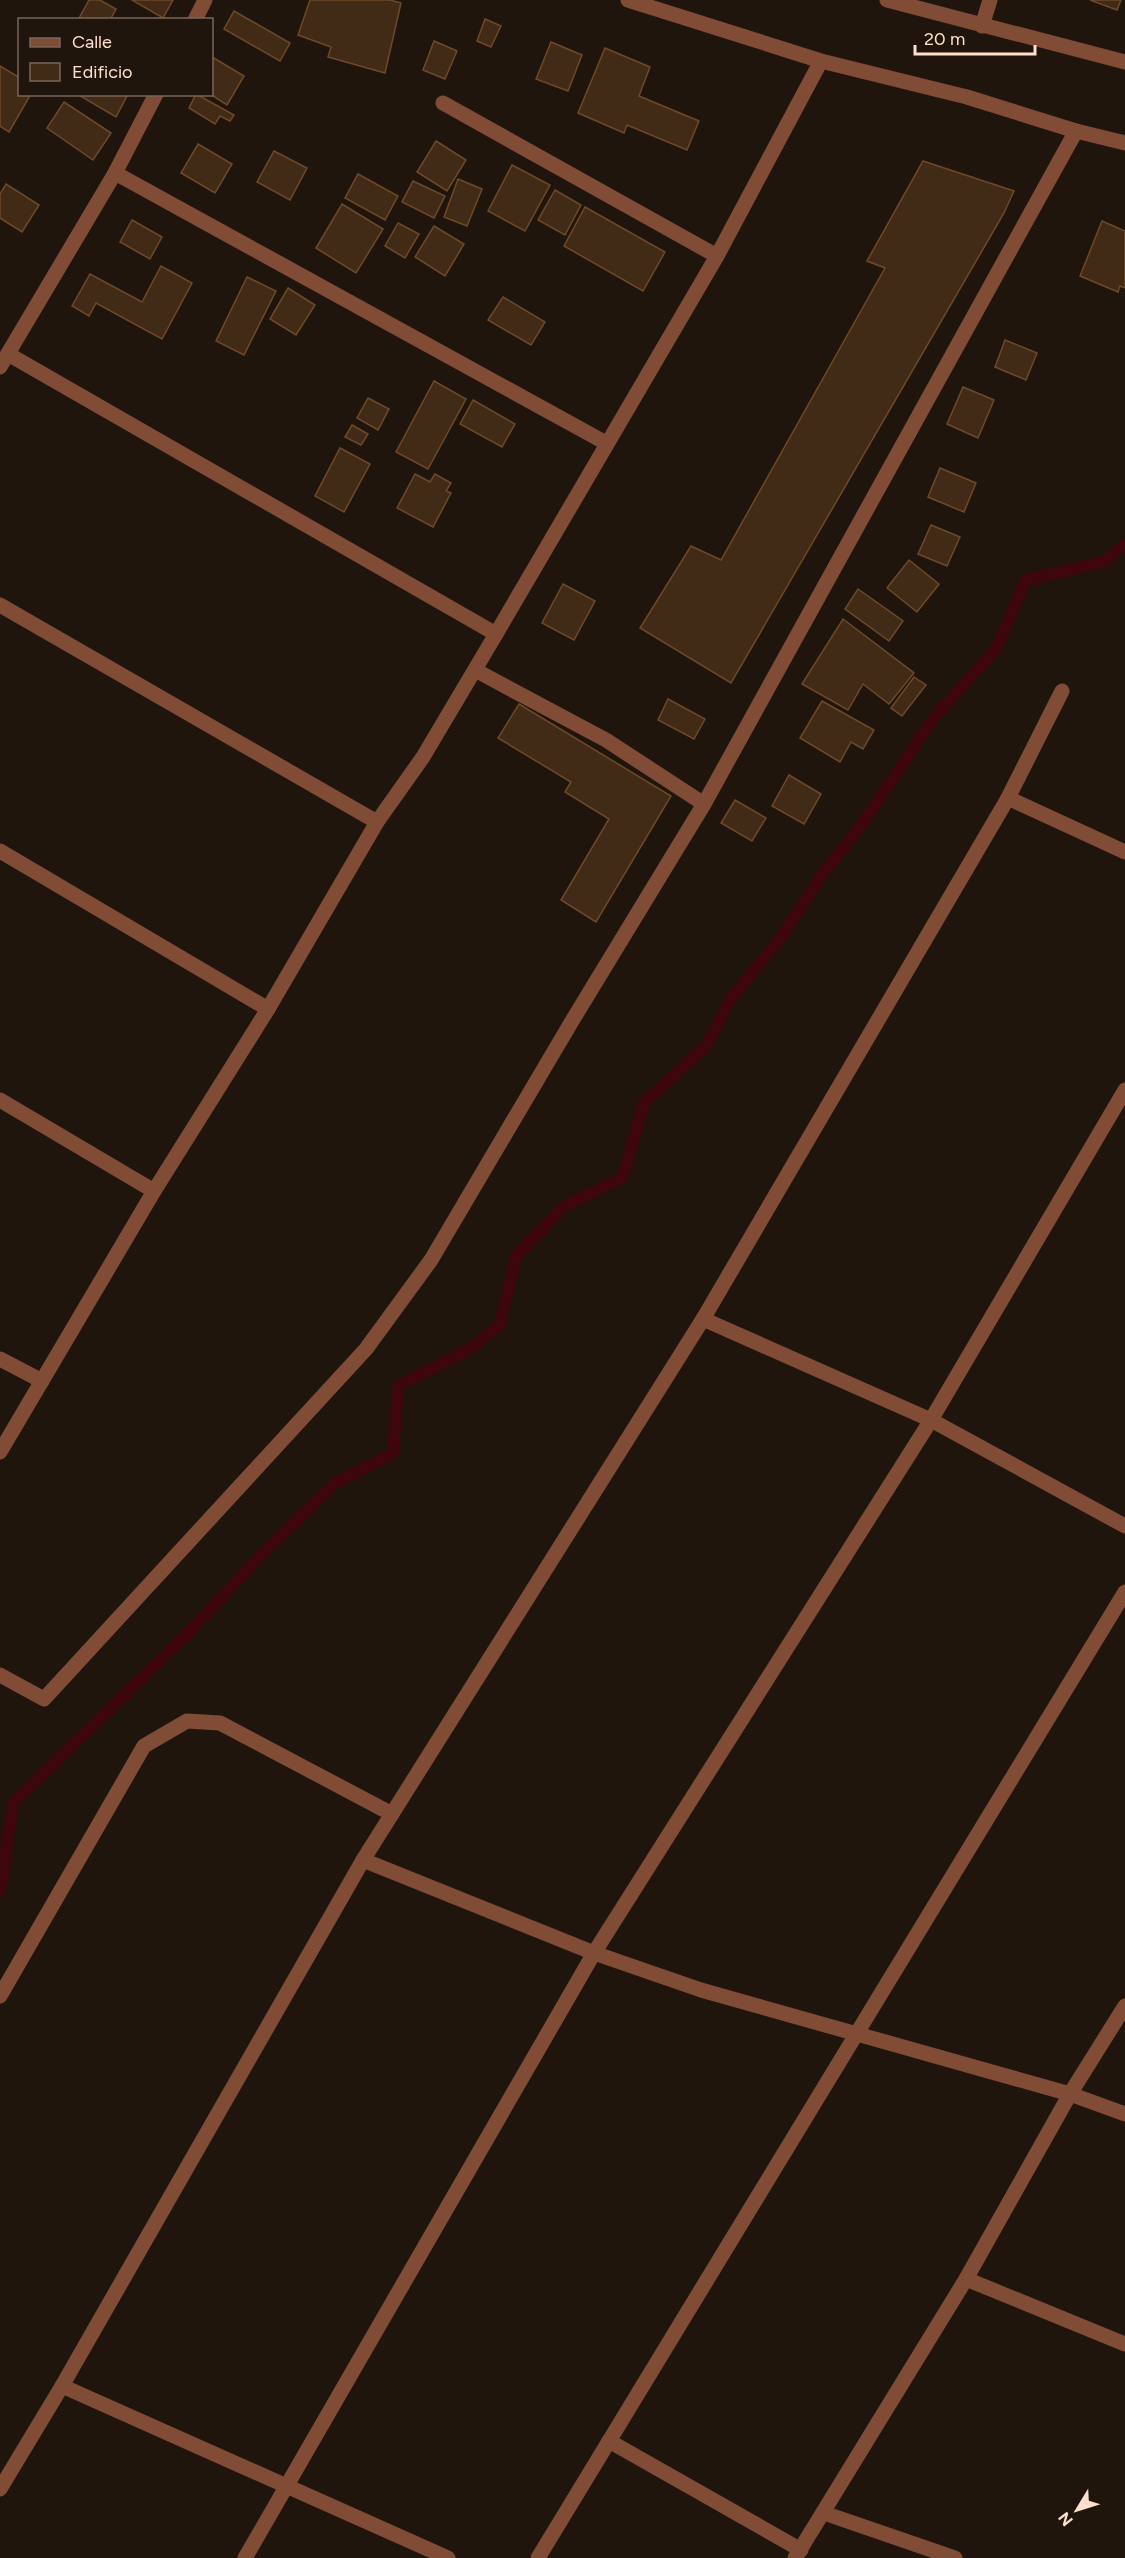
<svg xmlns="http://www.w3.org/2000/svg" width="1125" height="2558" font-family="Figtree,sans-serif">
	<rect width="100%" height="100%" fill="#20150c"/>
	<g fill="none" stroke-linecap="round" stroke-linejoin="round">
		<polyline stroke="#3d070d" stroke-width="12" points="0,1891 13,1803 190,1631 260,1556 335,1483 393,1453 398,1386 468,1350 500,1325 516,1256 563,1207 623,1177 644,1103 706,1046 730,1000 782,936 822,875 862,824 933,719 996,649 1026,580 1103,562 1125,545"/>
	</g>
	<g fill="#412b17" stroke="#6e4929" stroke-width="1.5">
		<polygon points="89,0 100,0 116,9 110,20 78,20"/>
		<polygon points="132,0 173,0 163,18"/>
		<polygon points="310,0 390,0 401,3 385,73 328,57 331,47 298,35"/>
		<polygon points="1090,0 1121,0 1117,10"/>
		<polygon points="234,11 290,43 280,61 224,29"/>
		<polygon points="485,19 501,26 491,47 477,41"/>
		<polygon points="434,41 457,51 445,79 423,70"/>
		<polygon points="551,42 582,55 568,91 536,79"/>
		<polygon points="605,48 650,67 639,96 699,121 687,150 627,125 624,133 578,113"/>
		<polygon points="212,57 244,76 227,105 210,94"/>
		<polygon points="0,66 20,78 20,94 31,94 9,132 0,126"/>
		<polygon points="77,94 128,94 116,117"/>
		<polygon points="196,94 234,115 230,121 220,116 215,124 189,108"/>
		<polygon points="64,102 111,133 93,160 47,128"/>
		<polygon points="436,141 466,160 447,191 417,172"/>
		<polygon points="198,144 232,164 215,193 181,173"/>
		<polygon points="274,151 307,168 290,200 257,182"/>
		<polygon points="923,161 1014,191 1004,213 731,683 640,628 691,546 721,560 885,268 867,261"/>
		<polygon points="512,165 550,185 525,231 488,211"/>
		<polygon points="358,174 398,196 385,220 345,198"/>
		<polygon points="458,179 482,189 467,226 444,217"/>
		<polygon points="413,181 445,196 434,218 402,202"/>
		<polygon points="6,184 39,205 22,232 0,218 0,194"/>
		<polygon points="555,190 581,205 565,235 538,220"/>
		<polygon points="342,204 383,229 356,273 316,248"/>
		<polygon points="585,207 665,252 643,291 564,246"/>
		<polygon points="132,220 162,237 150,259 120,242"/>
		<polygon points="1102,221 1125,231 1125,288 1120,286 1118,292 1080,276"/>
		<polygon points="398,223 419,234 405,258 385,246"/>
		<polygon points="434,226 464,244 445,276 415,257"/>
		<polygon points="161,266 192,283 162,339 96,303 89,316 72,306 90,274 142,302"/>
		<polygon points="247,277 276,291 244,355 216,341"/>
		<polygon points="288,288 315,305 296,335 270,319"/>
		<polygon points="503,297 545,322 531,345 488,320"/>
		<polygon points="1005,340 1037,353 1026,380 995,367"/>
		<polygon points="434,381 466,399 428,469 396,452"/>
		<polygon points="963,387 994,400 978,438 947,424"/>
		<polygon points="368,398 389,409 378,430 357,418"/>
		<polygon points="473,400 515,424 502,447 460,424"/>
		<polygon points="352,425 368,434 361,445 345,437"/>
		<polygon points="340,448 370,464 344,512 315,496"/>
		<polygon points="940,468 976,483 964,512 928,497"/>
		<polygon points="415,474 430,482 435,474 451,483 446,491 451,493 433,527 397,508"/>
		<polygon points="931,525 960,537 947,566 918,554"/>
		<polygon points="909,560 939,584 917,612 887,588"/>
		<polygon points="563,584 595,601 574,640 542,623"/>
		<polygon points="858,589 903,621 889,641 845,609"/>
		<polygon points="843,619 914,673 889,704 863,684 848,710 802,684"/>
		<polygon points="914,677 926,685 902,716 891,708"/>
		<polygon points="668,699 705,719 694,739 658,720"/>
		<polygon points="822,701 874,730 863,749 851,742 840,762 800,738"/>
		<polygon points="519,704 671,796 596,922 561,900 609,819 565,792 571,782 498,738"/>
		<polygon points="789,775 821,794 804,824 772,806"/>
		<polygon points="735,800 766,818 752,841 721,823"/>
	</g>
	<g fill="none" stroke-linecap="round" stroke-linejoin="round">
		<g stroke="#804c35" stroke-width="15">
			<polyline points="628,0 821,61 967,97 1076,131 1125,143"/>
			<polyline points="887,0 1125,62"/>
			<polyline points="195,20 205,0"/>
			<polyline points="982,26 990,0"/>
			<polyline points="443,103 717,256"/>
			<polyline points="115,173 606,443"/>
			<polyline points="8,354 496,634"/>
			<polyline points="0,367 115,173 156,94"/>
			<polyline points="0,605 377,822"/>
			<polyline points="475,670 606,740 704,804"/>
			<polyline points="1008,798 1125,852"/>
			<polyline points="0,851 268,1009"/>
			<polyline points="0,1100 154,1191"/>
			<polyline points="703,1319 931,1420 1125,1526"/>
			<polyline points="0,1359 42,1381"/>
			<polyline points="0,1452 154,1191 268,1009 377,822 423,757 496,634 717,256 821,61"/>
			<polyline points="0,1675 44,1699 366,1349 431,1260 572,1021 704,804 1076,131"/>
			<polyline points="363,1860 594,1953 701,1990 1070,2094 1125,2114"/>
			<polyline points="0,1996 144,1746 187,1721 220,1723 392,1814"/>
			<polyline points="966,2279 1125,2344"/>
			<polyline points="62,2386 448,2558"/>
			<polyline points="609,2441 801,2550"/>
			<polyline points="0,2489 62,2386 363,1860 703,1319 1008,798 1062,691"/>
			<polyline points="824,2513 955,2558"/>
			<polyline points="245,2558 594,1953 931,1420 1125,1090"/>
			<polyline points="538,2558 1125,1592"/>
			<polyline points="795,2558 966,2279 1070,2094 1125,2006"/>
		</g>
	</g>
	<rect x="18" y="18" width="195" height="78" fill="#20150c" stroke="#796658" stroke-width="1.5"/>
	<rect x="30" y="38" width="30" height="9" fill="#804c35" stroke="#796658" stroke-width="1.5"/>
	<text x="72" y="48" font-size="18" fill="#ffdfcb">Calle</text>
	<rect x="30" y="63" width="30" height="18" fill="#412b17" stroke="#796658" stroke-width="1.5"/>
	<text x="72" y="78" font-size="18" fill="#ffdfcb">Edificio</text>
	<g transform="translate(1077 2510) rotate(232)" stroke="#20150c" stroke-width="4.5" paint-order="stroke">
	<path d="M0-4.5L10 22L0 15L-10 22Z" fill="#ffdfcb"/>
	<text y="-9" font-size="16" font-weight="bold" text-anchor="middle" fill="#ffdfcb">N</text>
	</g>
	<path d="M915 45v9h120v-9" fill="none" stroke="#ffdfcb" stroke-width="3"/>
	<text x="924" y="45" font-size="18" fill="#ffdfcb" stroke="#20150c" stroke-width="4.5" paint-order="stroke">20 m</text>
</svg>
